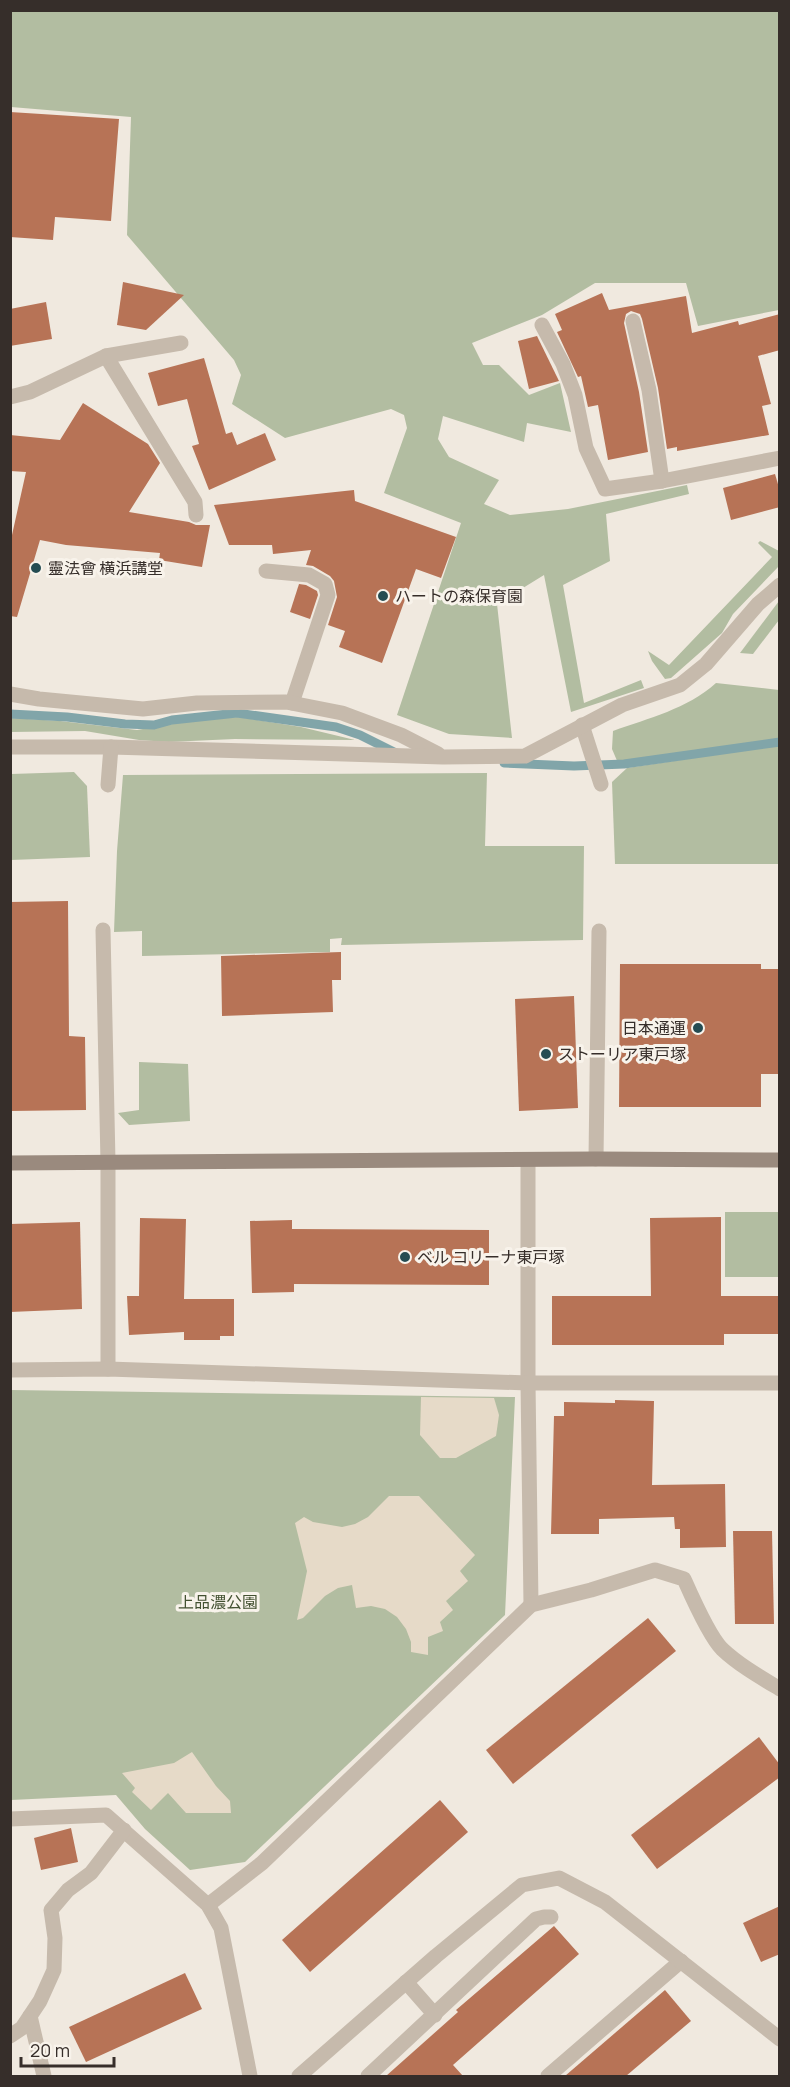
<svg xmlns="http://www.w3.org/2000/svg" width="790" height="2087" font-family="Manrope,'Noto Sans JP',sans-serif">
	<rect width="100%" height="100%" fill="#f0e9df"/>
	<g fill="#b2bda1">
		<polygon points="10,11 779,11 779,310 698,326 686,283 595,283 542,315 472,343 483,365 499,365 529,395 560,383 571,432 527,423 524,442 443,416 438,439 449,457 499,480 484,504 510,515 568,509 687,485 689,494 606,514 610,561 563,585 584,703 641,680 644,688 571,712 544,575 497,604 512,738 449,734 397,715 461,523 384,493 407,428 404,415 391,409 285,438 232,404 241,375 234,360 127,235 131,117 11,107"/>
		<polygon points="760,541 779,551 779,566 733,614 722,633 671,678 665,679 652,661 648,651 669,665 772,557 758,543"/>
		<polygon points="779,601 779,620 753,654 740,653"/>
		<path d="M716,683L779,690V740L618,763L612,749L613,731C649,718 687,709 716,683Z"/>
		<polygon points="238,717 301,727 355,740 235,739 168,742 139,740 85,731 11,732 11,718 60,721 137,730 196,720"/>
		<polygon points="779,745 779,864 615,864 612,782 627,768"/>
		<polygon points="74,772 87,786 90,857 11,860 11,774"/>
		<polygon points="487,773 485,846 584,846 583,940 341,945 342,938 330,939 330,952 142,956 142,931 114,932 117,851 123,775"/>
		<polygon points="139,1062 188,1064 190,1121 129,1125 118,1113 139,1110"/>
		<rect x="725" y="1212" width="54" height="65"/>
		<polygon points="10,1390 515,1397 505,1615 245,1862 190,1870 145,1829 116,1795 11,1800"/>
	</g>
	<g fill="#e6dac8">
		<polygon points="421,1397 494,1398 499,1415 496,1436 456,1458 440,1458 420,1435"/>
		<polygon points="389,1496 419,1496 475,1555 460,1571 468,1581 446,1601 453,1610 440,1622 443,1631 428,1637 428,1655 411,1652 411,1642 406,1629 397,1617 385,1609 371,1606 356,1608 352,1585 338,1588 325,1596 303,1618 297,1620 307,1571 295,1523 304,1517 313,1522 342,1527 355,1524 368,1517"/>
		<polygon points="192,1752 216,1786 230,1801 231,1813 186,1813 168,1793 151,1810 132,1792 135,1788 122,1773 174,1763"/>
	</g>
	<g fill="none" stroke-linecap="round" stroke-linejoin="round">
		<g stroke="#81a5a9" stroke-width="9">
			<polyline points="10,714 67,717 125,724 154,725 172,720 237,713 336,727 360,735 396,753"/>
			<polyline points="504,763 574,766 624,764 780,742"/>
		</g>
	</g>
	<g fill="#b77356">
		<polygon points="10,112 119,119 111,221 55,217 53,240 10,237"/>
		<polygon points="123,282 184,295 146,330 117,325"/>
		<polygon points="602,293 609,310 686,296 692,333 738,321 739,325 780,314 780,350 758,356 771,404 762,406 769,435 677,451 677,447 667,449 658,388 642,319 640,314 631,311 626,314 624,323 639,392 648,452 608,460 598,405 588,407 581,376 578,377 557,332 562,330 555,314"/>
		<polygon points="46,302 52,339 10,346 10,309"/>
		<polygon points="537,336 559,381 529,389 518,341"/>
		<polygon points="204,358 226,434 232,432 237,445 265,433 276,460 209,490 192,446 199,444 187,399 158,406 148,373"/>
		<polygon points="83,403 148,444 160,463 129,512 189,522 196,525 210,525 202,567 159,560 160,553 66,545 40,540 17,617 10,616 10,544 26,472 10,471 10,435 60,440"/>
		<polygon points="775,474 780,491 780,507 731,520 723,488"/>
		<polygon points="354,490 355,501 456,537 441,578 416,569 382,663 339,647 345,631 328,625 337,597 334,581 330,576 313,566 306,565 311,550 273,554 272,545 229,545 214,505"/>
		<polygon points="299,584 306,585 317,591 318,595 310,619 290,612"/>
		<polygon points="68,901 69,1036 85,1037 86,1110 10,1111 10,902"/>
		<polygon points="341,952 341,980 332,980 333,1012 222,1016 221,956"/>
		<polygon points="620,964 761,964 761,969 778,969 779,1074 761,1074 761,1107 619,1107"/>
		<polygon points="574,996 578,1108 519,1111 515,999"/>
		<polygon points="721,1217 721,1296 780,1296 780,1334 724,1334 724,1345 552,1345 552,1296 651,1296 650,1218"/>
		<polygon points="140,1218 186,1219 184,1299 234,1299 234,1336 220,1336 220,1340 184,1340 184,1332 129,1335 127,1296 139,1296"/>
		<polygon points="292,1220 292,1229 489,1230 489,1285 294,1284 294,1292 252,1293 250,1221"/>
		<polygon points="80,1222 82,1309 10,1312 10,1224"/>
		<polygon points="615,1400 654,1401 652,1485 725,1484 726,1547 680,1548 680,1529 675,1529 674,1517 599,1519 599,1534 551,1534 554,1416 564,1416 564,1402 615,1403"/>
		<polygon points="733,1531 772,1531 774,1624 735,1624"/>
		<polygon points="648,1618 676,1651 513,1784 486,1750"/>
		<polygon points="759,1737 780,1765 780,1777 657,1869 631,1835"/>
		<polygon points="440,1800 468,1832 310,1972 282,1940"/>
		<polygon points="71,1828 78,1862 41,1870 34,1838"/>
		<polygon points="780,1906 780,1954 761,1962 743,1923"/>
		<polygon points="554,1926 579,1954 453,2065 463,2076 386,2076 458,2012 456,2010"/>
		<polygon points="185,1973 202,2009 86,2062 69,2027"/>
		<polygon points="665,1990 691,2021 626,2076 565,2076"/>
	</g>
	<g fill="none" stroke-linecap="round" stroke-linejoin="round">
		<g stroke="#c6baac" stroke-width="15">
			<polyline points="406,1982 435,2015"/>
			<polyline points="30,2016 44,2076"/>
			<polyline points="368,2076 536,1919 544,1917 551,1917"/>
			<polyline points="548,2076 681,1961"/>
		</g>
		<g stroke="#c6baac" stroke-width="15">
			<polyline points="633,321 649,390 662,481"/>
			<polyline points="542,325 563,364 575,395 586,448 605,489 662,481 780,458"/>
			<polyline points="106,356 195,502 196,515"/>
			<polyline points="10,397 30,392 106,356 181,343"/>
			<polyline points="266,571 309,575 325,584 328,595 292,703"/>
			<polyline points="10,694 39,699 143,709 197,703 286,702 342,713 401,735 438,754"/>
			<polyline points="582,725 601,784"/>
			<polyline points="10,747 111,747 443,757 525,756 622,705 680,685 706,664 758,604 780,585"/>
			<polyline points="108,785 111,747"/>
			<polyline points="103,930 108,1162 108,1369"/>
			<polyline points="596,1159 599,931"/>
			<polyline points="528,1160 528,1383 531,1605"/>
			<polyline points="10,1370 108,1369 528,1383 780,1383"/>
			<polyline points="10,1819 106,1815 208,1905 221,1928 250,2076"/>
			<path d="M208,1905L262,1863L531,1605L591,1590L655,1570L684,1579C692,1597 709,1636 722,1649C739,1665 760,1677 780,1689"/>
			<polyline points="10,2036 22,2028 40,2001 54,1970 55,1938 51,1910 68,1890 91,1873 124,1830"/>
			<polyline points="299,2076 436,1956 522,1885 559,1878 605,1902 780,2039"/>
		</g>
		<polyline stroke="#9a8a7e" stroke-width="15" points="10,1163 596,1159 780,1160"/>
	</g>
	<g fill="#254c52" stroke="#f8f3eb" stroke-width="2">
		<circle cx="36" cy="568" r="6"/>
		<circle cx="383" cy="596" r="6"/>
		<circle cx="698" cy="1028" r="6"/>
		<circle cx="546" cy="1054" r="6"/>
		<circle cx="405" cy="1257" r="6"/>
	</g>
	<g text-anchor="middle" stroke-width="6" stroke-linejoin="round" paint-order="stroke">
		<g font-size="16" fill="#362e2a" stroke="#f8f3eb" text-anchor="start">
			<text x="48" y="574">靈法會 横浜講堂</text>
			<text x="395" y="602">ハートの森保育園</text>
			<text x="686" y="1034" text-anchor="end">日本通運</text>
			<text x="558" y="1060">ストーリア東戸塚</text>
			<text x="417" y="1263">ベル コリーナ東戸塚</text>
		</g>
		<g font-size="16" fill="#435131" stroke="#f8f3eb">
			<text x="218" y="1608">上品濃公園</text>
		</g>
	</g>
	<rect width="790" height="2087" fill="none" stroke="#362e2a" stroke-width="24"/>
	<path d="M21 2057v9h93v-9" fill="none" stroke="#362e2a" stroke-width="3"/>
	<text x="30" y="2057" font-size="18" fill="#362e2a" stroke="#f8f3eb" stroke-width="4.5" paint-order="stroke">20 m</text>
</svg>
